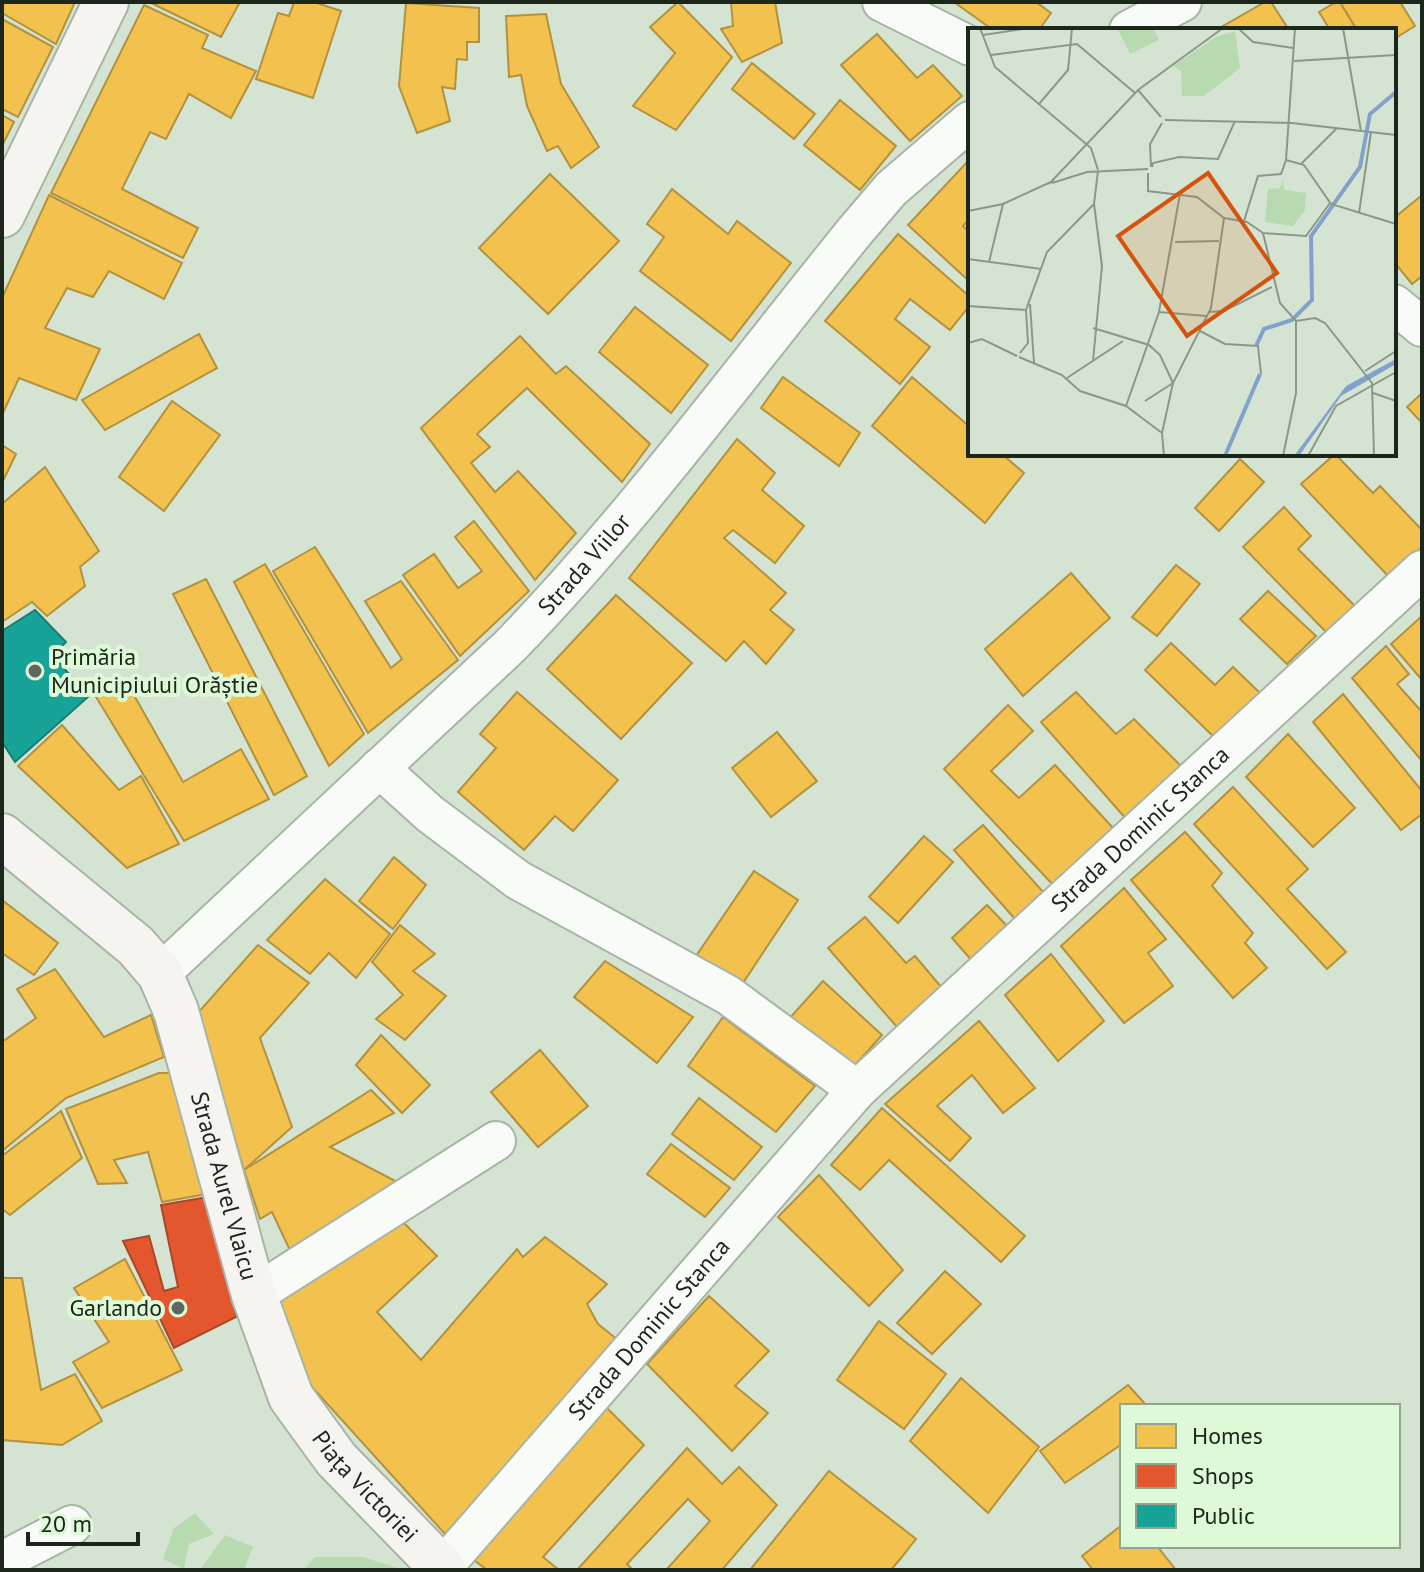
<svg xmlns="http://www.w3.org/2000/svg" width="1424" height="1572" font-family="'PT Sans',sans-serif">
	<rect width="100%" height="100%" fill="#d5e4d2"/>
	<g fill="#b7dab0">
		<polygon points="195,1513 214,1534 189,1544 184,1569 163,1559 174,1528"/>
		<polygon points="225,1535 253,1547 244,1570 200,1570"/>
		<polygon points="315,1557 363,1557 404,1570 303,1570"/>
	</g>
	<g fill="#f2c14e" stroke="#b2923e" stroke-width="2">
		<polygon points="2,2 75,2 56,44 2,13"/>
		<polygon points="149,2 240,2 221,37"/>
		<polygon points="294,2 314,2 341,11 313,98 256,79 278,13 289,16"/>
		<polygon points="678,2 732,57 676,130 633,106 675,53 650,27"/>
		<polygon points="731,2 775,2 782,43 742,62 721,29 733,26"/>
		<polygon points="954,2 1036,2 1051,13 1039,30 993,30"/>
		<polygon points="1265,2 1271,2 1289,30 1216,30"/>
		<polygon points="1336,2 1340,2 1357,30 1330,30 1319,12"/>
		<polygon points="1340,2 1400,2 1415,26 1394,39 1394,30 1357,30"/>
		<polygon points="406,3 479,8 479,42 467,42 467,60 457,59 455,89 442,87 450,121 417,133 399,86"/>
		<polygon points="144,5 208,35 202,48 256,71 231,118 189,94 166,139 150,132 122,189 198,228 183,258 51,193"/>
		<polygon points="546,14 561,84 599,147 571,168 558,146 547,151 527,106 521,75 509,77 506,16"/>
		<polygon points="2,19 53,47 18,117 2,109"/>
		<polygon points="877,34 917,78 933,65 962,96 910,141 841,65"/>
		<polygon points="752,63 815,114 794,139 732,89"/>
		<polygon points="840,100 896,146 860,190 804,145"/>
		<polygon points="2,115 14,122 2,146"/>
		<polygon points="970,159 970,218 963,226 970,233 970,282 908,225"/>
		<polygon points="550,174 619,241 548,314 479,248"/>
		<polygon points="672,189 728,234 737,221 791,263 731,341 640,271 664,237 647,224"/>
		<polygon points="49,195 182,263 164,299 109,271 93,297 67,288 45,328 100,349 76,400 19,378 2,415 2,298"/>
		<polygon points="1422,195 1422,276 1412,284 1394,262 1394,218"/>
		<polygon points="898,234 970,297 970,305 950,330 910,299 895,319 930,347 900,384 825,321"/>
		<polygon points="635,307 708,365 671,413 599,352"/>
		<polygon points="199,334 217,368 105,430 82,400"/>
		<polygon points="520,336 556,374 566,366 650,444 622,482 527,388 477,434 490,447 471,463 495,492 518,471 576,533 535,580 421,428"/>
		<polygon points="783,377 860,433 839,466 761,408"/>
		<polygon points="912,377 970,427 970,454 1002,454 1024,473 985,523 872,426"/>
		<polygon points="1422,393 1422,423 1407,407"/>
		<polygon points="172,401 220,435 164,511 119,477"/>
		<polygon points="737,439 775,473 762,490 804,526 775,563 733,530 724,538 786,593 770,610 794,630 766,664 744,641 726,661 629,578"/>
		<polygon points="2,445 16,454 2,483"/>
		<polygon points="1335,454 1373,493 1380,486 1422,530 1422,547 1390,578 1301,484"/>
		<polygon points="1240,459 1264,482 1219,531 1195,508"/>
		<polygon points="45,467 99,551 80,567 85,586 47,616 32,602 2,622 2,504"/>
		<polygon points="1284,507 1311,536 1298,549 1356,607 1328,634 1243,547"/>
		<polygon points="474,521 529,591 460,656 403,575 434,554 458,588 482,571 455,537"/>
		<polygon points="315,547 391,668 402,659 365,601 401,581 458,660 368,733 273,571"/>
		<polygon points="265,564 364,734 329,766 234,582"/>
		<polygon points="1176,565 1200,584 1157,636 1132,617"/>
		<polygon points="1071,573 1110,618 1023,696 985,649"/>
		<polygon points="206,579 307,776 274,795 173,594"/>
		<polygon points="1268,591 1316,636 1287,664 1240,619"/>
		<polygon points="616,595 692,663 621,739 547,669"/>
		<polygon points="1422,616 1422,680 1391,644"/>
		<polygon points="1171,643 1215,685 1233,667 1262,695 1218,741 1145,670"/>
		<polygon points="1386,646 1409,674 1397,684 1422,712 1422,761 1352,678"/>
		<polygon points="126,681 183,782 241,749 269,799 184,841 96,697"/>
		<polygon points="517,692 618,780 573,831 555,816 524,850 458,792 496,748 480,734"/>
		<polygon points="1076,692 1116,734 1134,719 1182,767 1127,820 1041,722"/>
		<polygon points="1343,694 1422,791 1422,814 1401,830 1313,722"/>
		<polygon points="1008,705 1033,731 991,771 1019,798 1055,765 1114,829 1055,887 944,769"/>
		<polygon points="62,725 119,790 141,776 179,844 127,868 18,766"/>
		<polygon points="777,732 817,781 771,817 732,768"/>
		<polygon points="1288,734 1355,808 1313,847 1246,777"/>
		<polygon points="1233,787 1308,869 1287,889 1346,952 1327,969 1194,824"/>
		<polygon points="983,825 1044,893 1015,919 954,850"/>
		<polygon points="1185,832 1222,873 1212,886 1253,933 1245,943 1267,968 1233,998 1131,880"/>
		<polygon points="924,836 953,862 898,923 869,897"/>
		<polygon points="394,857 426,885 393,929 359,901"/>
		<polygon points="754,871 798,900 739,989 694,959"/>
		<polygon points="325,879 390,934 356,978 329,953 310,974 267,940"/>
		<polygon points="1124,888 1166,939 1148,953 1173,986 1124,1023 1061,946"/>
		<polygon points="2,900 58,943 34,975 2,953"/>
		<polygon points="987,905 1010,929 974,963 952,938"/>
		<polygon points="865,917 906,963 915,956 942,988 897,1027 828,948"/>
		<polygon points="400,925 435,954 413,971 446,996 405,1040 376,1019 403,995 372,962"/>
		<polygon points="258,945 309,983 260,1038 292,1127 244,1170 197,1014"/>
		<polygon points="1051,954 1104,1021 1058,1061 1005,995"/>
		<polygon points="605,961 693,1017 657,1063 574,997"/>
		<polygon points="55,969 104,1037 151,1015 164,1057 66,1098 2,1151 2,1042 36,1018 17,989"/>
		<polygon points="823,981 882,1035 848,1073 788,1020"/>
		<polygon points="723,1017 815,1086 776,1132 688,1066"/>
		<polygon points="979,1021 1035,1088 1003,1113 972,1075 937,1106 971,1138 950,1161 885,1104"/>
		<polygon points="381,1035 430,1085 402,1113 356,1065"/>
		<polygon points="540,1050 588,1106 538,1147 491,1092"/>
		<polygon points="159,1073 172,1073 212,1193 162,1202 148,1152 114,1160 127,1183 98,1184 66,1109"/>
		<polygon points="371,1090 394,1113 330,1147 399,1183 295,1261 272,1212 260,1219 244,1170"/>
		<polygon points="699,1098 762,1147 734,1180 672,1134"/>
		<polygon points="882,1108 1025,1236 1001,1262 889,1160 860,1190 831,1165"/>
		<polygon points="61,1111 82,1158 10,1215 2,1209 2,1156"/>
		<polygon points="671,1144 730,1188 705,1217 647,1174"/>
		<polygon points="819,1175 903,1270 869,1306 778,1217"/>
		<polygon points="393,1212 437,1256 377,1312 421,1360 517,1249 523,1257 545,1237 607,1284 587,1304 598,1324 618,1340 445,1534 284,1356 263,1300"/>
		<polygon points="125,1259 182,1370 102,1408 73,1362 109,1342 74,1288"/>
		<polygon points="945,1271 981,1304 932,1354 897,1323"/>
		<polygon points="2,1278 22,1278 41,1390 75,1374 102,1421 62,1445 2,1440"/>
		<polygon points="709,1296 769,1351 735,1386 768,1413 732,1451 647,1364"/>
		<polygon points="879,1321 946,1374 904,1429 837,1380"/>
		<polygon points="961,1378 1039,1447 988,1513 910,1441"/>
		<polygon points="1128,1385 1147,1406 1122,1406 1122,1444 1065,1483 1040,1451"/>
		<polygon points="607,1408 644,1445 543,1557 559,1570 487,1570 474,1560"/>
		<polygon points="687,1448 722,1484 739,1467 777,1505 722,1570 666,1570 710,1521 688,1499 627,1564 633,1570 577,1570"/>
		<polygon points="829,1471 916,1539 901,1558 891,1570 750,1570"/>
		<polygon points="1122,1525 1122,1546 1157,1546 1176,1570 1093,1570 1082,1556"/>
	</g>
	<polygon fill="#e4572e" stroke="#a84828" stroke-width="2" points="214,1196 236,1317 174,1348 123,1241 149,1236 164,1291 178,1287 161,1205"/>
	<polygon fill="#17a398" stroke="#187e72" stroke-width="2" points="35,610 66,642 53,655 88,697 15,762 2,742 2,631"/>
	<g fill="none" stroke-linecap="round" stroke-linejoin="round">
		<defs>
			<g id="street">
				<polyline points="882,2 970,46"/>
				<polyline points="1129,30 1182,2"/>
				<polyline points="1394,304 1422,327"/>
				<polyline points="379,768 430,814 518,880 728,995 857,1090"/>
				<path id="s1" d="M160,974L510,646C636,516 742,370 856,230L891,189L970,121"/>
				<polyline points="254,1295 496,1141"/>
				<polyline points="2,1561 72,1525"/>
				<path id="s2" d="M442,1568L857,1090L1422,570"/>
			</g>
			<g id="secondary">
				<polyline points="2,215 106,2"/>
				<path id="s3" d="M2,836L136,946L160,974L176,1011L254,1295L291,1397L336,1459L444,1570"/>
			</g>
		</defs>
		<use href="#street" stroke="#a8b4a6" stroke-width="42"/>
		<use href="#secondary" stroke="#a8b4a6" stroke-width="48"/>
		<use href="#street" stroke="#f9fbf8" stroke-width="38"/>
		<use href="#secondary" stroke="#f5f4f1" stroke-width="44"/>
	</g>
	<g fill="#5d685a" stroke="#ddf9d7" stroke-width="3">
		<circle cx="35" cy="671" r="8"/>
		<circle cx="178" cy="1308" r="8"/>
	</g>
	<g text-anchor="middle" stroke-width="8" stroke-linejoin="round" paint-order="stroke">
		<g font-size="24" fill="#1c261a" stroke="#ddf9d7">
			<text dy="8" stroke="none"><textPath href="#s1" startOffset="590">Strada Viilor</textPath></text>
			<text dy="8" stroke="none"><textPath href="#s2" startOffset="1018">Strada Dominic Stanca</textPath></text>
			<text dy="8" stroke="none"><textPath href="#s3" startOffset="432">Strada Aurel Vlaicu</textPath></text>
			<text dy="8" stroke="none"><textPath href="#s2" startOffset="316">Strada Dominic Stanca</textPath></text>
			<text dy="8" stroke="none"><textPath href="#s3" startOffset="770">Piața Victoriei</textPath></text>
		</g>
		<g font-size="24" fill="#1c261a" stroke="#ddf9d7" text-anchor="start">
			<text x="51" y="665">Primăria<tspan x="51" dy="28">Municipiului Orăștie</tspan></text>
			<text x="162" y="1316" text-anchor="end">Garlando</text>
		</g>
	</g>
	<g transform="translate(968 28)">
		<rect width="428" height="428" fill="#d5e4d2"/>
		<path d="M149,0H185L191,12L162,26ZM267,3L272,40L236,68H214L213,43L205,38L248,9ZM315,151L316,162L338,165L337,182L325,198L297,194L300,161L312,160Z" fill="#b7dab0"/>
		<path d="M428,331V336L373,368L331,428H326L378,358Z" fill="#82a2cc"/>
		<path fill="none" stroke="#82a2cc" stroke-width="4" d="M288,318L296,301L324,292L344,272L343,208L392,139L402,86L428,64M257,428L292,346"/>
		<path fill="none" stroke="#8b9888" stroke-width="2" d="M12,0L27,39L123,120L130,142M270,0L285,14L325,20M327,0L318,132L336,137L363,176L428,196M375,0L393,103M15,7L62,0M23,27L109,16L167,65M326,33L428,27M170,62L193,89M71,76L100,42L104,0M197,92L324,95L428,107M333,136L369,100M183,139L182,116L194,95M184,139L185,135L211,129L250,131L267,93M180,145V163L229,169L256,190L279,194L295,205L312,275L328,293L347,290L357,295L404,355L406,428M84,155L119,144L180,141M81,156L170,62L255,0M0,183L35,176L85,153M391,185L403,104M276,193L290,148L313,146L318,132M295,205L338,208L362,175M207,214L251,213M0,231L73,241M21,234L35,176M62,276L66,335M0,278L58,282M191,284L238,288M241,284L256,283L304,259M125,300L181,317L192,327L205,355L177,373M232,303L257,316L290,318L293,346M0,315L14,311L49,328M52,325L60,315L58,282L79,224L126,176M51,329L94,347L112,363L158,378L194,405M125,333L134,238L126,176L130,143M397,343L428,323M99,350L155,313M405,365L428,373M158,378L191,284L212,166M196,428L194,405L205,355L243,280L256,190M315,428L328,365V293M340,428L368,378L428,344"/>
		<path fill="#d4540d" fill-opacity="0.15" stroke="#d4540d" stroke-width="4" d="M240,145L309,245L219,308L150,208Z"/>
		<rect width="428" height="428" fill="none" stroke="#1c261a" stroke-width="4"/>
	</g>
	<rect width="1424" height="1572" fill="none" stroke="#1c261a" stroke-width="8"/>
	<rect x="1120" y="1404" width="280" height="144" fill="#ddf9d7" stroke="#90a58b" stroke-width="2"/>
	<rect x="1136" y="1424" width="40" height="24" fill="#f2c14e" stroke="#90a58b" stroke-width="2"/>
	<text x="1192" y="1444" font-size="24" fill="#1c261a">Homes</text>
	<rect x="1136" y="1464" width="40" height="24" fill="#e4572e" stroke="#90a58b" stroke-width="2"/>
	<text x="1192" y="1484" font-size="24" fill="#1c261a">Shops</text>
	<rect x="1136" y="1504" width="40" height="24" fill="#17a398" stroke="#90a58b" stroke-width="2"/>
	<text x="1192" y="1524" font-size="24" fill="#1c261a">Public</text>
	<path d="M28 1532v12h110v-12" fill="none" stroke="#1c261a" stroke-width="4"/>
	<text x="40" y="1532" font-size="24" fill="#1c261a" stroke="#ddf9d7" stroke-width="6" paint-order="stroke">20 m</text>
</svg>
